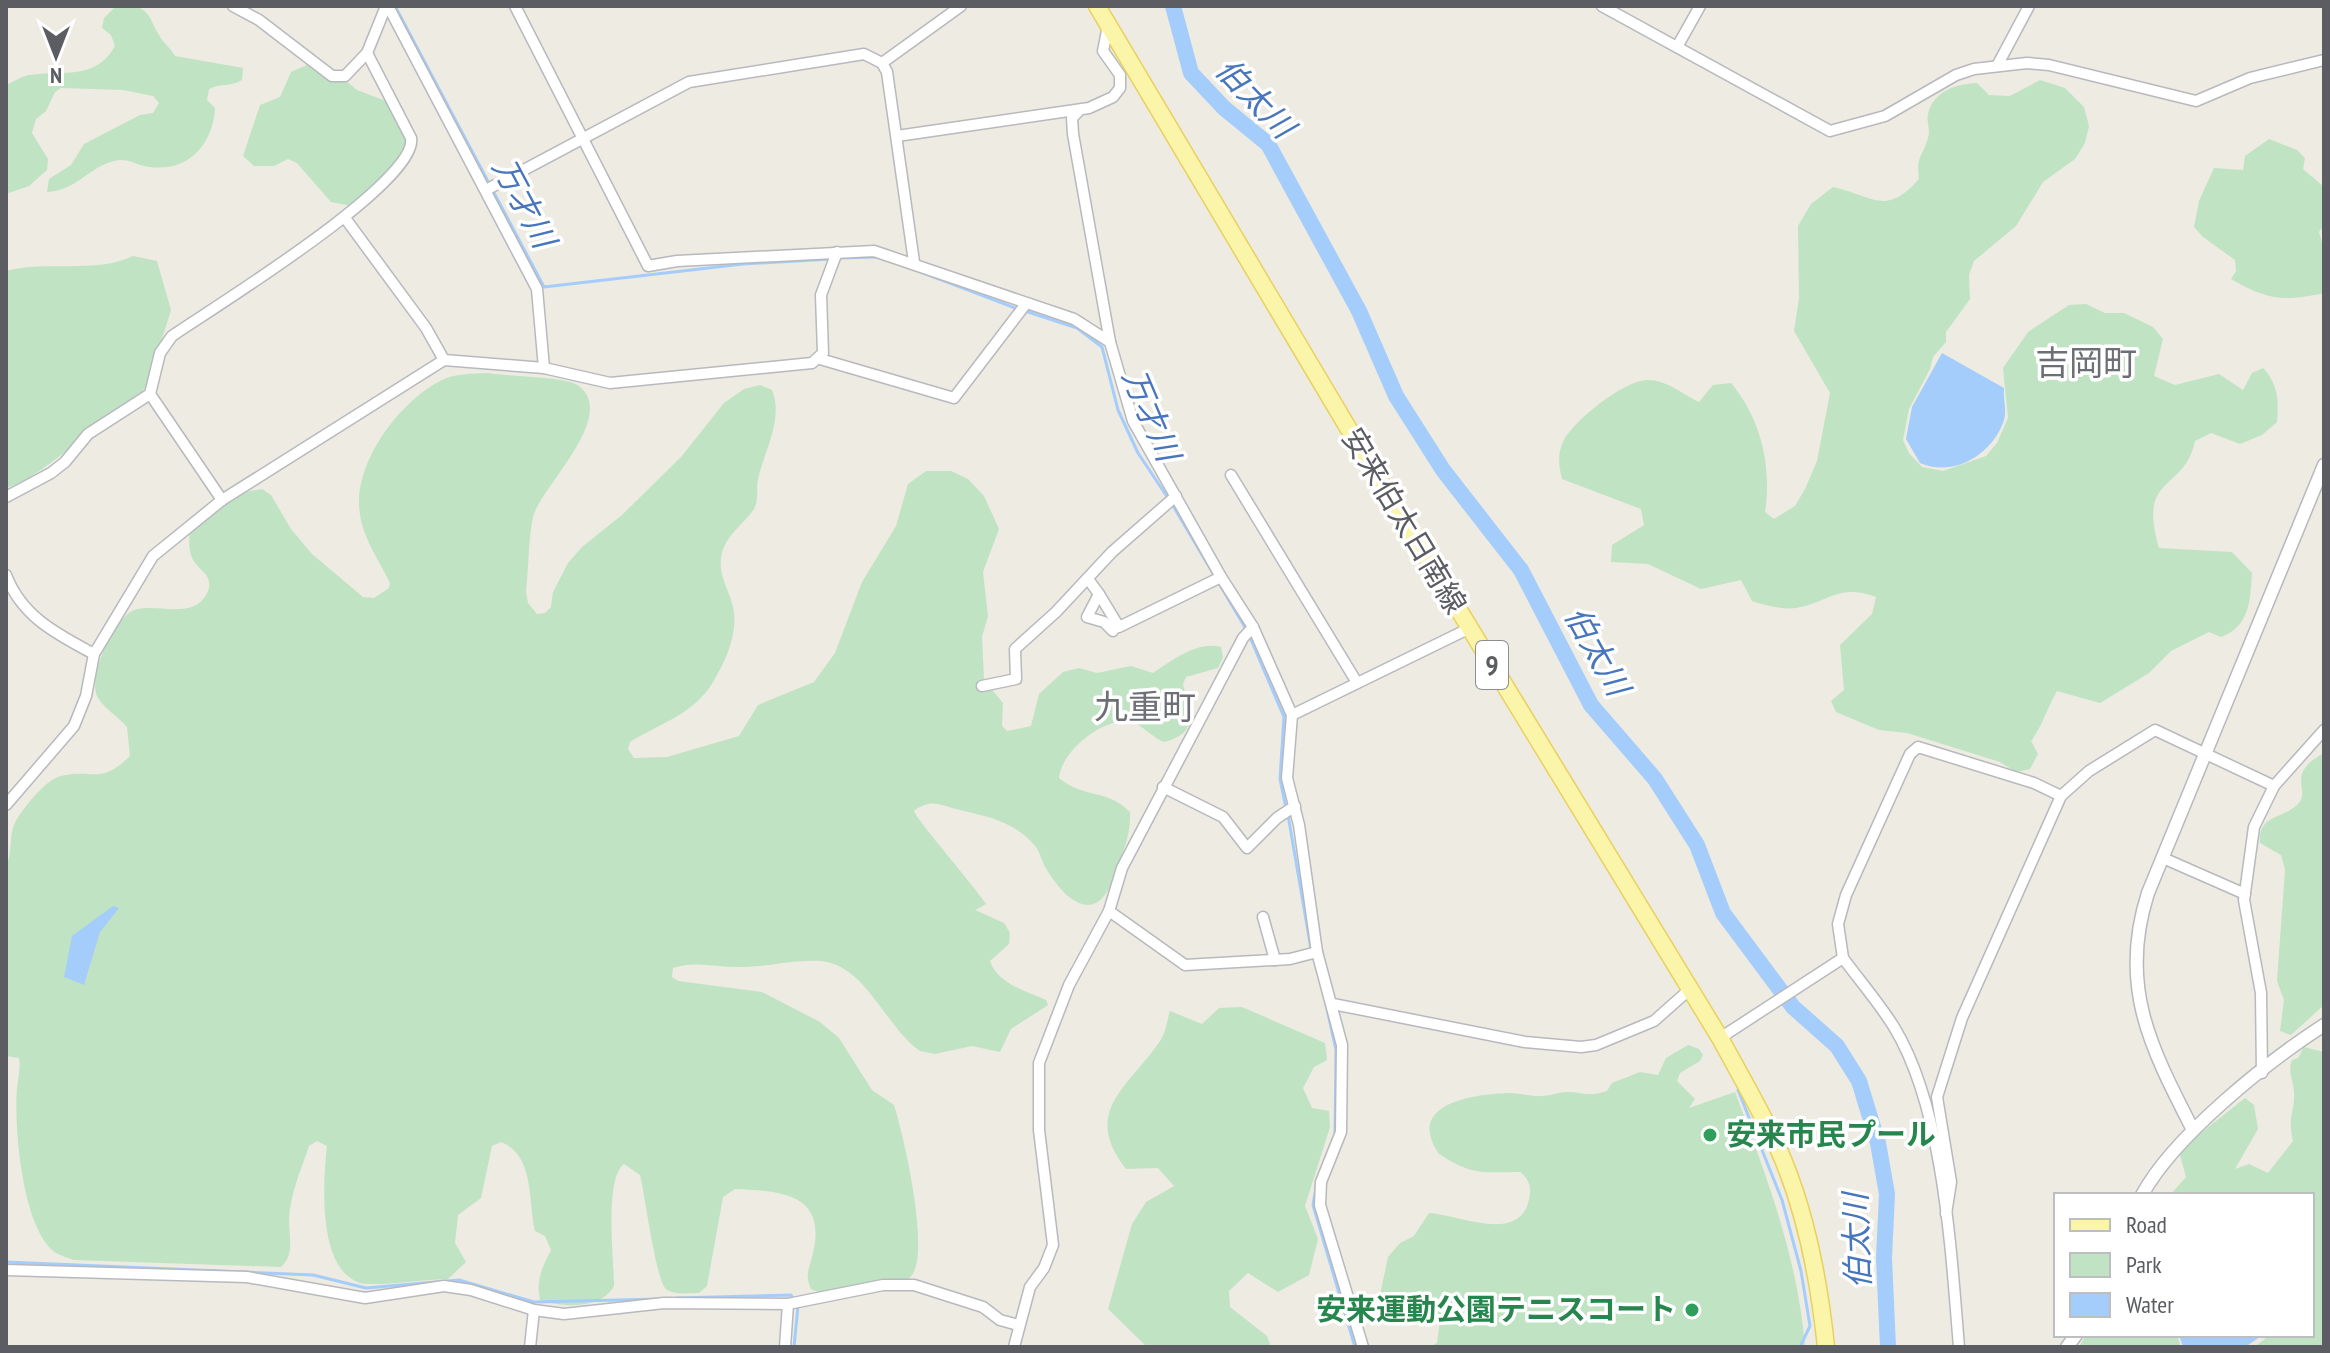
<svg xmlns="http://www.w3.org/2000/svg" width="2330" height="1353" font-family="'PT Sans Narrow','Noto Sans JP',sans-serif">
	<rect width="100%" height="100%" fill="#edebe2"/>
	<g fill="#c0e3c3">
		<path d="M127,6C150,6 149,19 159,35C163,43 170,47 175,56L243,68L242,80C231,87 220,83 209,89L207,100L215,108C213,144 189,172 150,167C137,166 128,157 114,161C87,168 78,190 47,192L49,179L71,165L84,144L140,115L153,113L159,103L153,96L123,90L61,88L55,92L46,111L36,119L32,133L48,159L47,170L29,186L6,194V85C13,82 22,76 30,75C62,70 96,81 115,46L111,35L102,28L104,18L114,8Z"/>
		<polygon points="307,65 328,78 346,81 357,90 386,101 400,122 407,141 394,168 352,206 331,202 297,163 288,159 274,166 254,166 243,156 260,105 280,97 291,72"/>
		<path d="M2040,80L2065,88L2084,107L2089,126L2085,143L2075,159L2043,182L2016,226L1974,261L1969,275L1970,299L1946,332V342L1933,357L1930,369L1909,409L1903,440L1909,453L1922,467L1943,471L1986,456L1997,443L2008,418L2003,368L2028,332L2069,305L2086,304L2105,313H2124L2153,327L2163,339L2154,376L2175,385L2219,374L2243,390L2252,373L2263,368C2278,384 2279,400 2277,422L2262,435L2240,444L2211,433L2195,441C2184,493 2137,473 2159,548L2232,552L2252,573C2250,601 2250,626 2221,637L2209,632L2171,651L2149,673L2100,703L2057,691C2047,708 2043,725 2031,741L2038,754L2030,769L2016,772L2000,762L1907,733L1879,730L1836,712L1831,701L1844,690L1840,645L1872,614L1876,597C1837,583 1829,603 1796,608C1782,610 1765,605 1752,601L1741,580L1701,589L1648,564L1611,562L1612,545L1644,525L1641,509L1562,479C1559,466 1557,455 1563,442C1573,421 1623,381 1647,380C1667,380 1682,394 1699,402L1713,385L1731,383C1761,419 1772,466 1765,512L1774,519L1795,506L1805,489L1817,461L1830,393L1794,331L1799,298L1798,226L1811,204L1833,187C1874,196 1885,217 1919,179C1916,156 1922,158 1928,138C1931,130 1926,121 1928,114C1934,90 1957,84 1977,83L1989,95L2010,96Z"/>
		<path d="M2269,139L2297,150L2305,158L2303,169L2324,187V225L2319,232L2324,250V293C2282,302 2268,300 2231,279L2236,271L2235,260L2203,237L2194,227L2199,201L2214,168L2243,170L2245,156Z"/>
		<path d="M133,256L157,261L171,310L148,384L140,394C106,416 39,480 6,488V271C45,260 97,274 133,256Z"/>
		<path d="M488,373C509,377 566,376 579,386C618,417 541,486 533,517C528,540 529,567 526,591L528,603L537,614L545,613L551,607L553,592L568,563L582,547L622,515L681,457L724,403L744,389L760,385L772,390C784,418 764,452 758,479C756,489 759,501 754,509C742,526 723,537 721,559C719,574 727,587 731,600C741,627 727,659 713,682C694,714 661,723 630,742L628,749L634,758L667,757L739,736L758,705L814,682L835,653L862,582L896,526L908,484L926,471H951L968,479L984,496L999,529L983,572L988,616L982,637L984,680L1003,703L1002,726L1007,731L1031,726L1039,694L1063,672L1079,668L1097,673L1131,666L1153,673C1173,660 1197,641 1221,647L1223,657L1218,668L1186,677L1183,684C1189,711 1201,733 1164,742C1151,737 1140,722 1127,721C1100,720 1061,752 1059,778C1084,799 1106,788 1130,812C1131,837 1122,854 1114,877C1097,925 1067,903 1047,870C1042,863 1041,854 1036,847C1016,822 989,817 960,810C942,806 931,797 914,811C915,818 976,888 986,904L975,910L1004,923L1010,933L1009,944L990,961C997,983 1027,992 1046,1000L1048,1005L1011,1029L1000,1052L972,1046L935,1054L920,1051C886,1028 866,965 821,961C795,959 768,967 741,967C718,968 696,960 673,968L672,977L678,981L762,992L820,1022L839,1038L872,1090L894,1105C904,1137 930,1249 912,1275C902,1289 879,1279 865,1283C848,1289 829,1298 811,1289C804,1274 810,1268 813,1253C827,1193 781,1191 735,1189L723,1197L707,1286L699,1293C689,1293 676,1295 667,1290C656,1284 645,1194 640,1175L624,1164C604,1178 614,1262 614,1286C602,1309 562,1308 540,1300C536,1279 542,1268 551,1250L545,1236L535,1231C528,1202 535,1155 501,1142L492,1146L481,1198L458,1215L455,1243L466,1262L448,1279C429,1279 375,1287 360,1283C317,1269 323,1182 327,1146L317,1141L309,1146C301,1170 290,1194 289,1220C289,1238 295,1254 281,1267L74,1260C69,1258 61,1256 56,1253C22,1229 14,1127 17,1088C18,1077 21,1069 19,1058L6,1056V866C14,851 7,835 17,819C26,805 45,780 61,776C92,768 100,786 130,756L127,727C119,717 102,707 97,696C88,676 114,618 134,610C156,602 195,622 208,591C214,576 199,570 193,560C188,550 189,540 190,529L240,493L262,489L271,495L291,529L312,554L363,597L374,598L389,588L390,583C377,556 360,535 359,504C358,458 400,402 440,381C454,373 473,374 488,373Z"/>
		<path d="M2324,753V1005L2291,1035L2280,1031L2284,1000L2277,981L2285,870L2281,855L2260,843C2258,815 2280,820 2297,805C2313,790 2283,775 2324,753Z"/>
		<path d="M1242,1007L1325,1043L1327,1060L1314,1067L1303,1088L1312,1108L1329,1111L1330,1127L1305,1206L1318,1239L1309,1275L1278,1292L1248,1273L1229,1291L1230,1307L1267,1336L1271,1347H1147L1108,1309L1132,1224L1146,1202L1174,1186L1158,1168L1126,1169C1081,1111 1128,1088 1160,1041C1166,1033 1167,1020 1170,1011L1202,1024L1219,1008Z"/>
		<path d="M1688,1045L1699,1049L1703,1055L1700,1061L1680,1073L1677,1081L1695,1099L1689,1108L1735,1092C1766,1175 1798,1258 1805,1347H1429L1437,1343L1440,1321L1433,1317L1387,1309L1380,1295L1388,1257L1400,1243L1414,1236L1429,1213C1461,1215 1525,1247 1530,1193C1531,1184 1527,1177 1520,1172C1481,1172 1474,1176 1439,1154C1404,1103 1475,1094 1510,1093C1520,1093 1531,1097 1541,1096C1549,1096 1557,1093 1565,1092C1581,1091 1587,1098 1607,1091L1612,1083L1640,1072L1658,1075L1666,1058Z"/>
		<path d="M2304,1047L2324,1052V1347H2254L2270,1335H2312V1195H2170L2186,1177L2180,1155L2187,1144L2245,1098L2254,1105L2258,1129L2235,1169L2249,1164L2268,1173L2293,1141C2287,1115 2295,1114 2294,1093C2294,1080 2287,1073 2292,1060L2298,1058Z"/>
		<polygon points="2086,1335 2177,1335 2181,1347 2079,1347"/>
	</g>
	<g fill="#a4cdfb">
		<path d="M1942,353L2004,388C2003,399 2007,410 2004,420C1993,454 1954,478 1920,463L1906,439L1912,407Z"/>
		<polygon points="113,906 119,908 100,932 84,985 64,977 72,936"/>
		<polygon points="2179,1335 2263,1335 2245,1347 2183,1347"/>
	</g>
	<g fill="none" stroke-linecap="round" stroke-linejoin="round">
		<g stroke="#a4cdfb" stroke-width="3">
			<polyline points="395,6 544,287 743,264 831,259"/>
			<polyline points="839,258 879,257"/>
			<polyline points="913,269 1018,309"/>
			<polyline points="1025,311 1077,328 1102,347 1118,410 1138,453 1168,498"/>
			<polyline points="1172,504 1246,629"/>
			<polyline points="1249,635 1284,717 1280,779 1286,808"/>
			<polyline points="1288,815 1311,949"/>
			<polyline points="1324,995 1336,1050 1335,1134"/>
			<polyline points="1738,1090 1782,1200 1801,1271 1810,1326 1800,1347"/>
			<polyline points="1317,1181 1313,1205 1355,1347"/>
			<polyline points="6,1262 313,1275 366,1288 459,1280 534,1302 661,1299"/>
			<polyline points="677,1298 791,1295 794,1300"/>
			<polyline points="794,1347 798,1306"/>
		</g>
		<polyline stroke="#a4cdfb" stroke-width="16" points="1173,6 1191,73 1224,108 1268,144 1359,311 1396,396 1443,470 1521,570 1591,705 1655,779 1697,845 1723,913 1793,1007 1837,1046 1859,1081 1878,1143 1887,1194 1884,1258 1888,1347"/>
		<defs>
			<g id="minor">
				<polyline points="233,6 259,20 332,76 345,76 367,53"/>
				<polyline points="388,6 537,289 544,368"/>
				<polyline points="515,6 648,266 677,261 874,251 1074,319 1110,342"/>
				<polyline points="1602,6 1830,131 1885,116 1956,75 1974,69 2027,63 2049,65 2196,101 2250,78 2324,60"/>
				<polyline points="1677,47 1700,6"/>
				<polyline points="882,63 961,6"/>
				<polyline points="1997,66 2029,6"/>
				<polyline points="1078,112 1072,118 1073,134 1110,342 1133,421 1221,577 1253,627 1292,715 1287,778 1299,825 1317,952 1342,1045 1341,1132 1321,1182 1320,1205 1363,1347"/>
				<polyline points="897,136 1089,108 1113,97 1120,88 1120,75 1103,51 1108,26"/>
				<polyline points="486,190 689,82 864,54 882,63 887,72 914,262"/>
				<polyline points="345,218 426,328 444,360"/>
				<polyline points="820,359 954,398 1025,305"/>
				<polyline points="150,394 222,500"/>
				<polyline points="1231,475 1356,681"/>
				<path d="M6,497L51,473L65,462L88,434L150,394L160,353L172,336C211,309 419,182 411,138L367,53L386,6"/>
				<path d="M6,575C22,617 57,634 94,654"/>
				<polyline points="1088,579 1099,594 1087,617 1104,622 1113,631"/>
				<polyline points="1099,594 1119,627 1221,577"/>
				<polyline points="982,686 1016,679 1015,649 1056,612 1112,552 1176,496"/>
				<polyline points="1292,715 1470,628"/>
				<polyline points="1163,787 1223,817 1247,848 1277,818 1295,806"/>
				<polyline points="6,805 74,726 86,696 94,654 153,556 222,500 444,360 544,368 610,383 812,363 823,353 821,295 837,252"/>
				<polyline points="2163,858 2245,894"/>
				<polyline points="1109,911 1185,965 1290,959 1317,952"/>
				<polyline points="1263,917 1275,960"/>
				<path d="M1843,958C1860,981 1879,1003 1894,1027C1944,1109 1951,1252 1959,1347"/>
				<polyline points="1333,1004 1525,1042 1581,1047 1596,1045 1654,1021 1689,990"/>
				<polyline points="1720,1038 1843,958 1838,924 1846,895 1910,754 1918,747 2034,783 2061,796"/>
				<polyline points="2262,1073 2261,993 2244,900 2254,827 2274,786 2324,730"/>
				<polyline points="1946,1214 1951,1182 1937,1097 1962,1018 2061,796 2089,771 2155,730 2274,786"/>
				<polyline points="6,1270 247,1277 365,1298 444,1286 471,1290 534,1310 564,1314 664,1303 788,1304 883,1285 914,1285 983,1307 1000,1320 1018,1325"/>
				<polyline points="530,1347 534,1310"/>
				<polyline points="785,1347 788,1304"/>
				<polyline points="1014,1347 1030,1287 1044,1268 1053,1245 1039,1130 1039,1063 1069,985 1109,911 1122,868 1243,638 1253,627"/>
			</g>
			<g id="tertiary">
				<path d="M2193,1130C2151,1048 2118,986 2148,893L2324,465"/>
				<path d="M2142,1195C2174,1136 2267,1062 2324,1025"/>
				<polyline points="2067,1347 2076,1335"/>
			</g>
			<path id="primary" d="M1097,6L1363,453L1720,1038C1740,1075 1761,1110 1778,1148C1806,1210 1819,1280 1826,1347"/>
		</defs>
		<use href="#minor" stroke="#b8b9be" stroke-width="13"/>
		<use href="#tertiary" stroke="#b8b9be" stroke-width="15"/>
		<use href="#primary" stroke="#ead05e" stroke-width="19"/>
		<use href="#minor" stroke="#fff" stroke-width="10"/>
		<use href="#tertiary" stroke="#fff" stroke-width="12"/>
		<use href="#primary" stroke="#fbf5a9" stroke-width="16"/>
	</g>
	<g fill="#2e9e5b" stroke="#fff" stroke-width="3">
		<circle cx="1710" cy="1135" r="8"/>
		<circle cx="1692" cy="1310" r="8"/>
	</g>
	<g text-anchor="middle" stroke-width="7" stroke-linejoin="round" paint-order="stroke">
		<rect fill="#fff" stroke="#8c8e91" stroke-width="2" x="1476" y="641" width="32" height="48" rx="6"/>
		<g font-size="28" font-weight="bold" fill="#5b5d62">
			<text x="1492" y="675">9</text>
		</g>
		<g font-size="30" fill="#5b5d62" stroke="#fff">
			<text transform="translate(1404 521) rotate(59)" y="10">安来伯太日南線</text>
		</g>
		<g font-size="30" font-weight="bold" fill="#27864d" stroke="#fff" text-anchor="start">
			<text x="1726" y="1145">安来市民プール</text>
			<text x="1676" y="1320" text-anchor="end">安来運動公園テニスコート</text>
		</g>
		<g font-size="32" font-style="italic" fill="#4876bd" stroke="#fff">
			<text transform="translate(1255 98) rotate(46)" y="11">伯太川</text>
			<text transform="translate(524 203) rotate(62)" y="11">万才川</text>
			<text transform="translate(1151 415) rotate(67)" y="11">万才川</text>
			<text transform="translate(1597 651) rotate(61)" y="11">伯太川</text>
			<text transform="translate(1857 1241) rotate(-92)" y="11">伯太川</text>
		</g>
		<g font-size="34" fill="#6c6f74" stroke="#fff">
			<text x="2086" y="375">吉岡町</text>
			<text x="1145" y="719">九重町</text>
		</g>
	</g>
	<rect width="2330" height="1353" fill="none" stroke="#5b5d62" stroke-width="16"/>
	<rect x="2054" y="1193" width="260" height="144" fill="#ffffff" stroke="#bdbec0" stroke-width="2"/>
	<rect x="2070" y="1219" width="40" height="12" fill="#fbf5a9" stroke="#bdbec0" stroke-width="2"/>
	<text x="2126" y="1233" font-size="24" fill="#5b5d62">Road</text>
	<rect x="2070" y="1253" width="40" height="24" fill="#c0e3c3" stroke="#bdbec0" stroke-width="2"/>
	<text x="2126" y="1273" font-size="24" fill="#5b5d62">Park</text>
	<rect x="2070" y="1293" width="40" height="24" fill="#a4cdfb" stroke="#bdbec0" stroke-width="2"/>
	<text x="2126" y="1313" font-size="24" fill="#5b5d62">Water</text>
	<g transform="translate(56 56) rotate(180)" stroke="#ffffff" stroke-width="6" paint-order="stroke">
	<path d="M0-6L14 30L0 20L-14 30Z" fill="#5b5d62"/>
	<text y="-12" font-size="22" font-weight="bold" text-anchor="middle" fill="#5b5d62">N</text>
	</g>
</svg>
